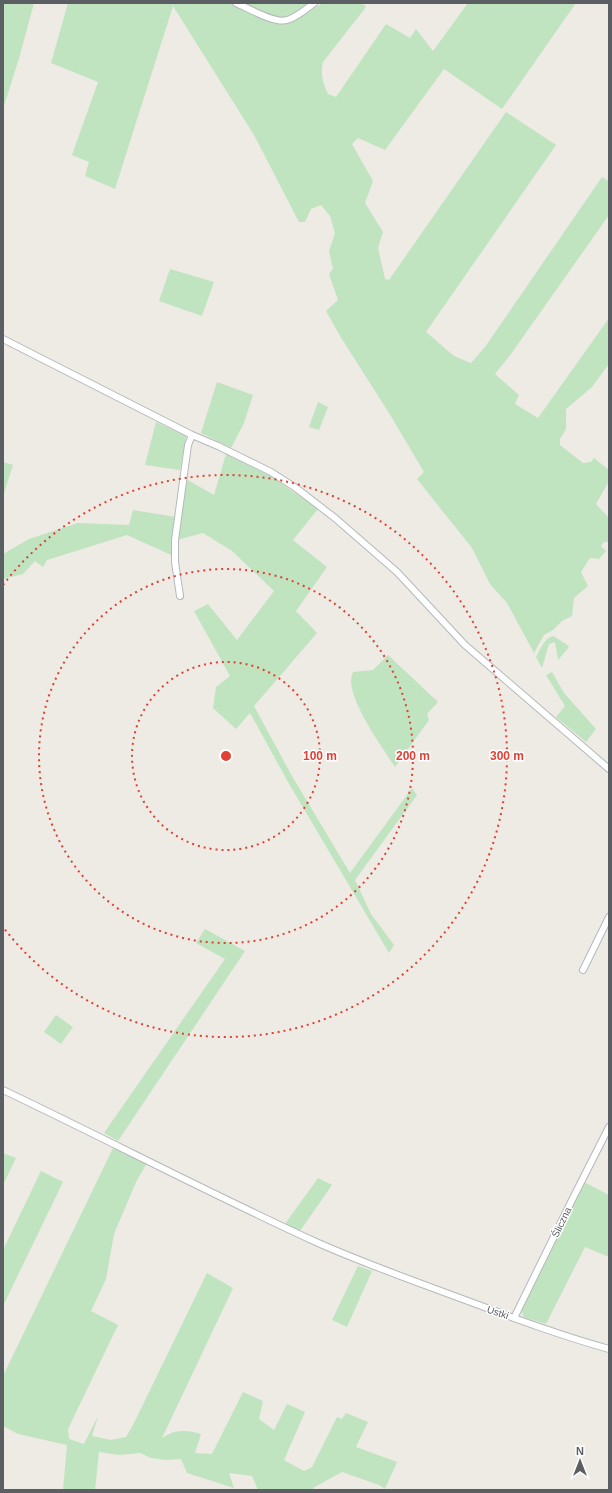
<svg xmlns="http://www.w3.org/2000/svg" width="612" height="1493" font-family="Helvetica,sans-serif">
	<rect width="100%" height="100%" fill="#edebe3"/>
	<g fill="#c0e4c0">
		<polygon points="3,3 34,3 20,55 3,109"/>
		<path d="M68,3H231L275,22L284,23L293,20L323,3H362L366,7L323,62C320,73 323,84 328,94L336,97L386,24L410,38L416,29L433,51L468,3H576L502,109L444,69L385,150L358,138L352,144L373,181L365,203L383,232L378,248L385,279L389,280L506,112L556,145L426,332L454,356L471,363L485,347L602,177L609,181V215L511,354L495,374L519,395L515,404L538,418L609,318V364L592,387L566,409V429L560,439V445L583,463L591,462L594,458L609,470V481L596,504L609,518V542H604L601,546L606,551L599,559L590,558L581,572L588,586L574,598L572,616L562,621L553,630L544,635L534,653L507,603L490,584L472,548L417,479L424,472L389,413L340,336L326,311L338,300L329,274L333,269L329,251L335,233L330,216L321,205L311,209L305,222H299L254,135L173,6L115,189L85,176L89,162L72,155L98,82L51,63Z"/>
		<path d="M242,3H310C303,7 295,13 288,16C273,22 255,9 242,3Z"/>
		<polygon points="170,269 214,282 202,316 159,301"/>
		<polygon points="217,382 253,395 244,423 231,448 201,433"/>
		<polygon points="318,402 328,407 319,430 309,427"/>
		<polygon points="156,422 186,436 180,470 145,465"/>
		<polygon points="226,454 272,477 318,509 293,540 327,567 296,611 317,633 254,706 292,776 350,873 412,788 417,795 355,880 371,914 394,945 389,953 288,782 250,713 236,729 213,708 216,687 230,676 194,611 208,604 237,640 274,591 232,551 203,533 177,540 186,479 214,495"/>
		<polygon points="3,462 13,465 3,496"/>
		<polygon points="133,510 176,517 171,555 127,535 47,560 43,567 35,561 23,574 3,579 3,554 29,539 78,523 129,525"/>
		<path d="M553,636L566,644L569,647L558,660L555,642L549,644L542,668L536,657C540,650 544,638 553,636Z"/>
		<path d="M388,655L438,702L427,714L429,720L395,767C381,745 352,706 351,681C351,678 352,675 353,672L373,670Z"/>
		<polygon points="552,672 564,693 596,729 586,742 556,717 565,706 546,675"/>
		<polygon points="205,929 245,951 118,1141 104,1133 225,959 196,943"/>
		<polygon points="56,1015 73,1027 61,1044 44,1032"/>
		<path d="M114,1146L147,1163L136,1182L114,1234L106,1279L91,1311L118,1325L68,1429L69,1439L84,1444L98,1416L92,1436L111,1440L126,1437L133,1425L207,1273L233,1288L162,1438C176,1429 186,1430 201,1434L195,1453L212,1454L243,1392L263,1401L259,1419L274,1430L287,1404L305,1412L284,1460L304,1471L312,1467L337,1417L342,1419L346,1413L368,1422L356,1447L397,1462L385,1489L379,1485L342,1472L313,1488L314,1490H258L252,1476L229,1473L234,1488L187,1473L181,1459L166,1460L151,1458L140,1453L119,1455L99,1452L95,1490H63L67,1445L18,1434L3,1426V1376Z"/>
		<polygon points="3,1153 16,1158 3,1185"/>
		<polygon points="41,1171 63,1182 3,1306 3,1250"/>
		<polygon points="318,1178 332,1185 300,1231 285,1224"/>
		<polygon points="584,1182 609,1195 609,1257 585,1247 546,1324 524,1317 521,1310"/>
		<polygon points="358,1266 372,1271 347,1327 332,1320"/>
	</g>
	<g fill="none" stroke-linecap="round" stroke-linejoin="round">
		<defs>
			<g id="street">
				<path d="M236,3C248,8 275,24 287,20C297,17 306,9 314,3"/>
				<polyline points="3,339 192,435 218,446 271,472 296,488 335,518 397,572 465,645 609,769"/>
				<polyline points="180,596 175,562 175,540 188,445 192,435"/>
				<polyline points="583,970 609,917"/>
				<path d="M3,1090C108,1140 211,1194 316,1242C354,1259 392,1273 430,1287C490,1309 548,1332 609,1349"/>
				<polyline points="514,1318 571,1202 609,1127"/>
			</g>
		</defs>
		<use href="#street" stroke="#b5b8bc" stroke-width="8"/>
		<use href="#street" stroke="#fff" stroke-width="6"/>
	</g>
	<g fill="none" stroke="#e14034" stroke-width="2" stroke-dasharray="2 4">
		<circle cx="226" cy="756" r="94"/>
		<circle cx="226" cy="756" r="187"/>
		<path d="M3 585A281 281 0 1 1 3 927"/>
	</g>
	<g text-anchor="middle" stroke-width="3" stroke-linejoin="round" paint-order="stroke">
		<g font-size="10" fill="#5b5e63" stroke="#fff">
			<text transform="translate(561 1222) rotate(-64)" y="4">Śliczna</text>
			<text transform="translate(498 1312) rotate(18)" y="4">Ustki</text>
		</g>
	</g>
	<circle cx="226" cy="756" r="6" fill="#e14034" stroke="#fff" stroke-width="2"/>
	<g font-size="12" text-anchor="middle" font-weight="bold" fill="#e14034" stroke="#fff" stroke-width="3" stroke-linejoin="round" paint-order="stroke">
		<text x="320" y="760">100 m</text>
		<text x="413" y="760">200 m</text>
		<text x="507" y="760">300 m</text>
	</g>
	<rect width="612" height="1493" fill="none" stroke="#5b5e63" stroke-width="8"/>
	<g transform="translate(580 1461)" stroke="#ffffff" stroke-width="3" paint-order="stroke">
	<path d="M0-3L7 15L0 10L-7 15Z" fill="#5b5e63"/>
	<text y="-6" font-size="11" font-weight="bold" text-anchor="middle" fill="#5b5e63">N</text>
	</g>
</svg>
